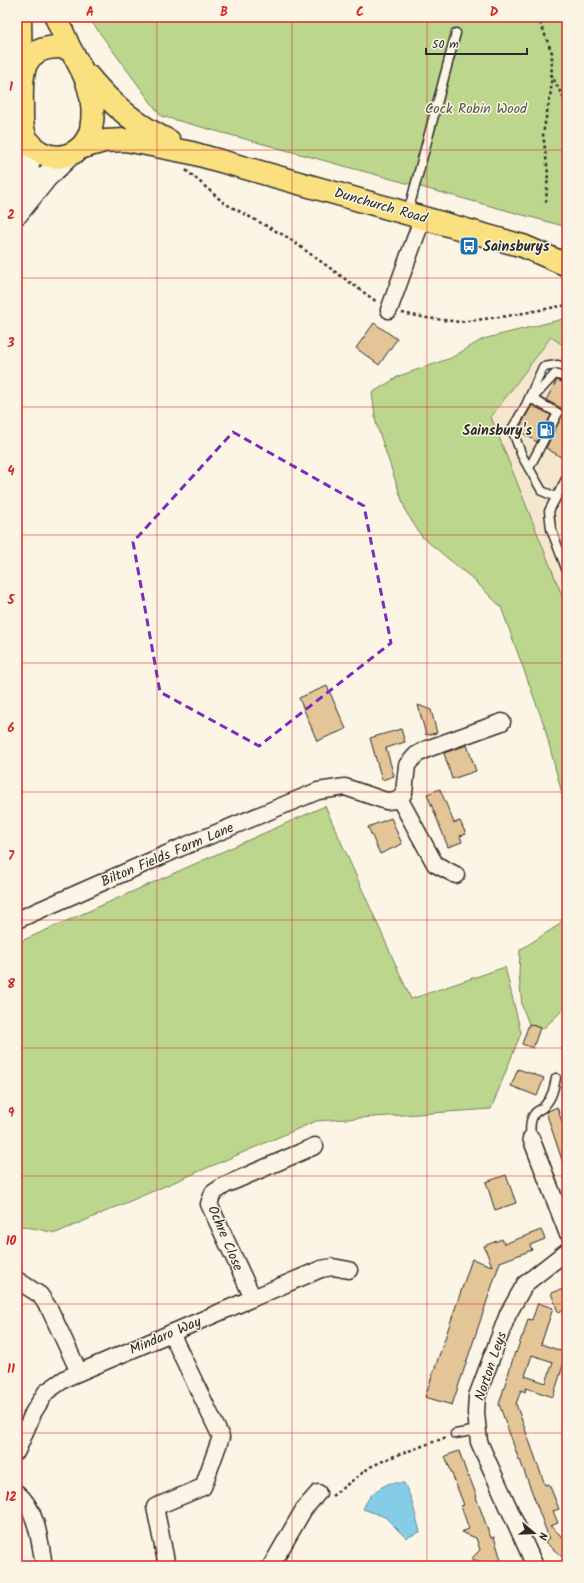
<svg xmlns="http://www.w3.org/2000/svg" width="584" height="1583" font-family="Kalam,sans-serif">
	<rect width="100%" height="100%" fill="#fcf5e5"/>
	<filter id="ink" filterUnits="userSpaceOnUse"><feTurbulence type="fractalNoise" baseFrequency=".025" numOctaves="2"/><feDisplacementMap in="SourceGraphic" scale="8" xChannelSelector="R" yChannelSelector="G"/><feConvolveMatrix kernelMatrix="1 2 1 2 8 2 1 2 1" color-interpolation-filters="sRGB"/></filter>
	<g filter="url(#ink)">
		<polygon fill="#f5e7ce" points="552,337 567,348 567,608 491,417"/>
		<g fill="#bcd68d" stroke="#74805c">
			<polygon points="88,17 567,17 567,227 161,116"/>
			<polygon points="567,318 567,348 551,337 491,417 567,608 567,813 544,725 501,607 474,580 422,537 406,512 376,423 372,393 399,376 451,358 483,339"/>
			<polygon points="325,806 411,999 505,967 521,1033 491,1109 316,1121 56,1233 17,1225 17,943"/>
			<polygon points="567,915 567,1006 543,1029 529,1024 522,1006 519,975 520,950 557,926"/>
		</g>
		<path fill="#85cde6" stroke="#618c9b" d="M390,1483H404L411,1498L420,1532L406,1538L385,1517L363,1509C370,1494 375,1490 390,1483Z"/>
		<g fill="#e4c597" stroke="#2b2b2b" fill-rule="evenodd">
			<polygon points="374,323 397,339 379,365 356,348"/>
			<polygon points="557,380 567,384 567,447 561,457 546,448 563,413 561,408 546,400"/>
			<polygon points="532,405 551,415 537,442 518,430"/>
			<polygon points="327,686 346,729 317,741 299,698"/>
			<polygon points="418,705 431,710 437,733 426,735"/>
			<polygon points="401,729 405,742 386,748 394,776 382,780 370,738"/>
			<polygon points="467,745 476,771 452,779 444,753"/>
			<polygon points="440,789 454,823 460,821 466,834 460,836 462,842 448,847 427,794"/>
			<polygon points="391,818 402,844 380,854 368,827"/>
			<polygon points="529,1024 540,1028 533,1048 522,1044"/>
			<polygon points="518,1069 544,1078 537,1096 511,1086"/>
			<polygon points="557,1107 567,1137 567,1169 565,1169 546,1112"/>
			<polygon points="506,1175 516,1203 495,1210 486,1182"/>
			<polygon points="541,1230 545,1239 530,1245 532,1250 500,1262 452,1405 425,1397 472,1259 492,1266 484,1246 502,1239 504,1244"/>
			<polygon points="567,1288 567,1309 558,1312 551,1293"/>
			<path d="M538,1303L553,1308L541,1344L567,1353L553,1397L526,1388L525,1392L521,1390L516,1404L545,1485L549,1484L559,1509L553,1511L558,1523L550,1526L567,1541V1561L545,1542L549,1538L520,1460H519L499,1404L515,1352L516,1353L522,1336H523L528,1319L532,1320ZM532,1355L553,1362L546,1383L525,1376Z"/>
			<polygon points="459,1451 468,1477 469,1476 477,1497 476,1497 491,1538 494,1537 503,1566 484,1566 482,1562 471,1559 480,1550 476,1538 461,1532 469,1529 461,1506 464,1505 445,1456"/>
		</g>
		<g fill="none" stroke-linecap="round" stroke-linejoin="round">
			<defs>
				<g id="lane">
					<polyline points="406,212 411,201 456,33"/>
					<polyline points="531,400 555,374 567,378"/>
					<polyline points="529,468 558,413 532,399"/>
					<polyline points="567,477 549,511 551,529 567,571"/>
					<polyline points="556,497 542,491 522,456 512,429 526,405 543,367 557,365 567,367"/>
					<path d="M531,1138C530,1130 529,1120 535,1113C538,1110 543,1109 545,1105C552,1098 554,1088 556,1078"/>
					<polyline points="455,1434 478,1430"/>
				</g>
				<g id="street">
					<polyline points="389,310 423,217"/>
					<polyline points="399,798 435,864 456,875"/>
					<polyline points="17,920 180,848 318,791 345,787 386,801 397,800 404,793 407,765 416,755 427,749 502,722"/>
					<polyline points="531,1138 567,1232"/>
					<polyline points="17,1280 40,1295 50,1310 79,1372"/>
					<polyline points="253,1298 209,1204 213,1193 225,1185 315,1146"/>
					<polyline points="17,1451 33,1413 46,1392 66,1378 321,1269 333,1267 349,1270"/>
					<path d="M17,1493C37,1509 40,1542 44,1566"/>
					<polyline points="167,1566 155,1507 203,1487 221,1437 171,1333"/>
					<polyline points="271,1566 304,1509 318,1493"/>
					<polyline points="535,1566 479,1442 476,1413 477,1396 508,1314 525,1284 567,1251"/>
				</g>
				<g id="secondary">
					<path d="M17,201C23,182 31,164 30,143"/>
					<polyline points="17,213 46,177 67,157"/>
				</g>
				<g id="primary">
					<polyline points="20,17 21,79"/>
					<polyline points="56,17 70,49"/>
				</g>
				<g id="highway">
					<path d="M60,47L70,49C86,74 97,100 91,129C83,162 42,166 26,138C21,128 22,116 22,105C21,74 21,47 60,47Z"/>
					<path d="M88,76C110,103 137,126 169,141"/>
					<polyline points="80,148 104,141 126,140 192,153 523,246 567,265"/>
				</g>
			</defs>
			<use href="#lane" stroke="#2b2b2b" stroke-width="11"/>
			<use href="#street" stroke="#2b2b2b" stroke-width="19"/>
			<use href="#secondary" stroke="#2b2b2b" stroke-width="25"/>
			<use href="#primary" stroke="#2b2b2b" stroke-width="25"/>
			<use href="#highway" stroke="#2b2b2b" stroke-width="25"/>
			<g stroke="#2b2b2b" stroke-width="2.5" stroke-dasharray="3 3" stroke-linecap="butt">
				<polyline points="538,17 552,53 551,91 543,134 548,173 546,203"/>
				<polyline points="551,74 567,105"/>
				<polyline points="186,170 224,203 287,237 377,302"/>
				<polyline points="402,313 427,318 460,322 507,316 567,305"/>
				<polyline points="332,1496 370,1467 392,1457 447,1437"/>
			</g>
			<use href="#lane" stroke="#fcf5e5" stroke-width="8"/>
			<use href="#street" stroke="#fcf5e5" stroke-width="16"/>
			<use href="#secondary" stroke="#fcf5e5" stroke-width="22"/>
			<use href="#primary" stroke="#fbe080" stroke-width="22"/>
			<use href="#highway" stroke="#fbe080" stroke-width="22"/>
		</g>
	</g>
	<path fill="none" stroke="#7b2cbf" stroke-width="3" stroke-dasharray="8 5" stroke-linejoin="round" d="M233,432L364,506L391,643L259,746L160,692L133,542Z"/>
	<path fill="none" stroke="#d62828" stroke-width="1" stroke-opacity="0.55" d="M157,17V1566M292,17V1566M427,17V1566M17,150H567M17,278H567M17,407H567M17,535H567M17,663H567M17,792H567M17,920H567M17,1048H567M17,1176H567M17,1304H567M17,1433H567"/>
	<defs>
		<symbol id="bus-square" viewBox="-11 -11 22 22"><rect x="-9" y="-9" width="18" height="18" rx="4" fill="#1f6fb2" stroke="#fcf5e5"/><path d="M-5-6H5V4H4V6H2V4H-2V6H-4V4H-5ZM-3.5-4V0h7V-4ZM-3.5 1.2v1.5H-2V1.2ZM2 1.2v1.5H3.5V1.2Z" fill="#fff"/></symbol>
		<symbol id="fuel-square" viewBox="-11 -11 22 22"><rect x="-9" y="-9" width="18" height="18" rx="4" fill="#1f6fb2" stroke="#fcf5e5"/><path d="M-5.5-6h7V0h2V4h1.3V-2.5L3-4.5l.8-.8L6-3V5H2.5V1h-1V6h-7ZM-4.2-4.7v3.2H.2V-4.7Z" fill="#fff"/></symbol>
	</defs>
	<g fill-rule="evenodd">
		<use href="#bus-square" x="458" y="235" width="22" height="22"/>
		<use href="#fuel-square" x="535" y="419" width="22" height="22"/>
	</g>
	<g text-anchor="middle" stroke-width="3" stroke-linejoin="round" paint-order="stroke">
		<g font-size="14" fill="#4f5644" stroke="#fcf5e5">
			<text x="476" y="113">Cock Robin Wood</text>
		</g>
		<g font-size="14" fill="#2b2b2b" stroke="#fcf5e5">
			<text transform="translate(381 205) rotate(16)" y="5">Dunchurch Road</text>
			<text transform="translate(167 854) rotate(-23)" y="5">Bilton Fields Farm Lane</text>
			<text transform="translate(226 1238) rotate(67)" y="5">Ochre Close</text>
			<text transform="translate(165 1335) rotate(-23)" y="5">Mindaro Way</text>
			<text transform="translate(490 1366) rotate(-71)" y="5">Norton Leys</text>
		</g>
		<g font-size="14" font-weight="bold" fill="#2b2b2b" stroke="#fcf5e5" text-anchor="start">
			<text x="483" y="251">Sainsburys</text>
			<text x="532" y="435" text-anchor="end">Sainsbury's</text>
		</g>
	</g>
	<rect width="584" height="1583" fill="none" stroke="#fcf5e5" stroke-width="44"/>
	<g transform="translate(534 1533) rotate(109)" stroke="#fcf5e5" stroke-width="3" paint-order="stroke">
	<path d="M0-3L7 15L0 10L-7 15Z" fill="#2b2b2b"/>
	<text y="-6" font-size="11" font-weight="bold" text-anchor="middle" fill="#2b2b2b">N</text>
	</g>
	<path d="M426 48v6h101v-6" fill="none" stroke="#2b2b2b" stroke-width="2"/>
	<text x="432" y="48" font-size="12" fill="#2b2b2b" stroke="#fcf5e5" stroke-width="3" paint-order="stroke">50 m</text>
	<rect x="22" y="22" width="540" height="1539" fill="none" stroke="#d62828" stroke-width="1.5"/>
	<g font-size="13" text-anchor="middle" font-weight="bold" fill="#d62828">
		<text x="90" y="16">A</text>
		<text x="224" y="16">B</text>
		<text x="360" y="16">C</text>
		<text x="494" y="16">D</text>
		<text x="11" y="91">1</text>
		<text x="11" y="219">2</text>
		<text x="11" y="347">3</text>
		<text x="11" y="475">4</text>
		<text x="11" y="604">5</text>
		<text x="11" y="732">6</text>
		<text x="11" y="860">7</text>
		<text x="11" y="988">8</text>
		<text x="11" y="1117">9</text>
		<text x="11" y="1245">10</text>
		<text x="11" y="1373">11</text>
		<text x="11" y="1501">12</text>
	</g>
</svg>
